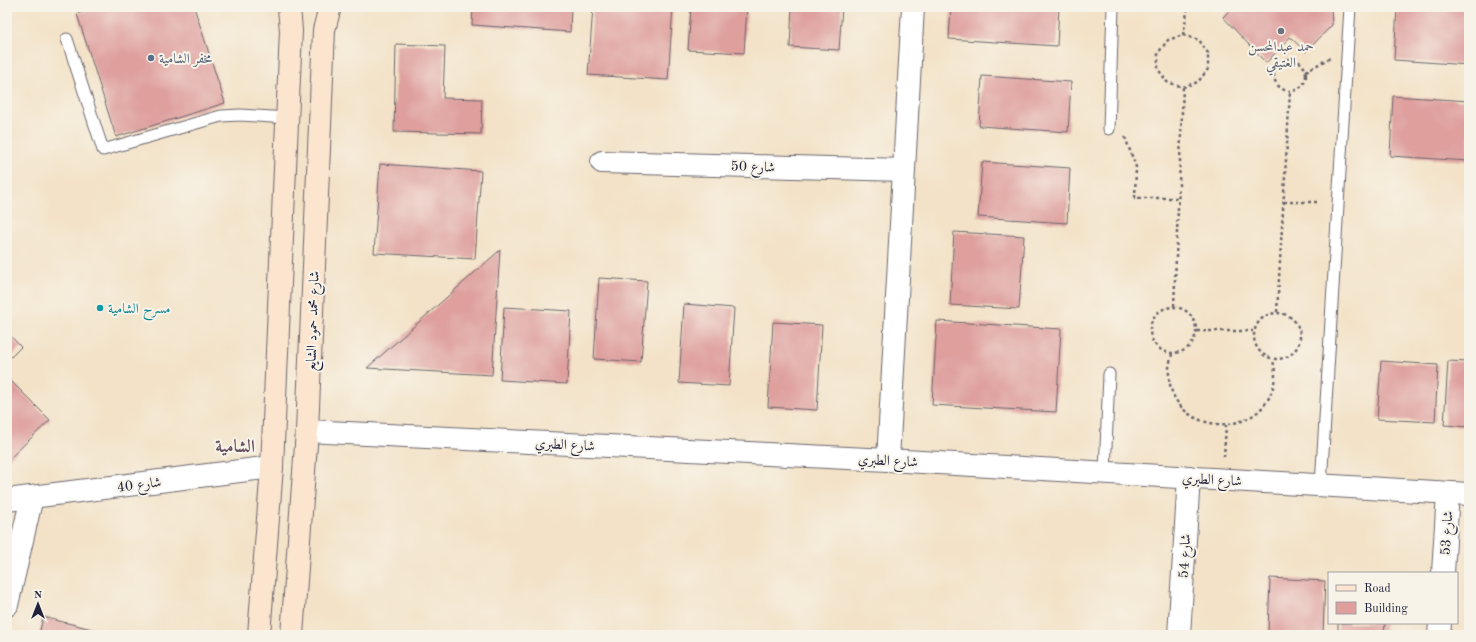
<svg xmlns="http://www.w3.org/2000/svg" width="1476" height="642" font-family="'Old Standard TT',Amiri,serif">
	<rect width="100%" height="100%" fill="#f7f3e8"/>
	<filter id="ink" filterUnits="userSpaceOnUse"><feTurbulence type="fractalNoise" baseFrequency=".025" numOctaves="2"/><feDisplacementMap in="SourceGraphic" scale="8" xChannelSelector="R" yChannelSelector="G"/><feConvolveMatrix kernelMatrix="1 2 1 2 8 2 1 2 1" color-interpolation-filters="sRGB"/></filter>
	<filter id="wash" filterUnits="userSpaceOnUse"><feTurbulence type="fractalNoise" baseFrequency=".012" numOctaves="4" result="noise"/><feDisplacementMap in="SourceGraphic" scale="16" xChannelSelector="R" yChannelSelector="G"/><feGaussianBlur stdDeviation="0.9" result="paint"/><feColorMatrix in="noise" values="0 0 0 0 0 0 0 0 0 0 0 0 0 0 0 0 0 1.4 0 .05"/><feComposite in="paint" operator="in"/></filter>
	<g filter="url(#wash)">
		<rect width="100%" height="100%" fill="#f3e2c7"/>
		<g id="blocks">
			<g fill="#de9f9d">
				<polygon points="98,7 194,7 225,103 116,137 77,14"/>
				<polygon points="473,7 571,7 570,32 472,25"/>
				<polygon points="593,7 673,7 668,80 588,75"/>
				<polygon points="691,7 747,7 744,53 688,50"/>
				<polygon points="792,7 842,7 839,50 790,47"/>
				<polygon points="951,7 1059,7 1057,46 949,39"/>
				<polygon points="1233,7 1331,7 1332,25 1306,52 1290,37 1266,63 1223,17"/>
				<polygon points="1397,7 1469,7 1469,65 1394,60"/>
				<polygon points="396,44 445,46 443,98 482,99 481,134 394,132"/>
				<polygon points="982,76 1071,82 1068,132 979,126"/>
				<polygon points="1393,96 1469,101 1469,161 1390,156"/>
				<polygon points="982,162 1070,168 1067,223 978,217"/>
				<polygon points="380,164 481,171 475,259 374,253"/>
				<polygon points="954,232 1024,236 1019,309 950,305"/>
				<polygon points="500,250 492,375 367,368"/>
				<polygon points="599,278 647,281 641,362 594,359"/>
				<polygon points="684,304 734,308 729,386 679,383"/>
				<polygon points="504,307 571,311 567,384 500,380"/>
				<polygon points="937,321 1061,329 1056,412 932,405"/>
				<polygon points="773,322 822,325 817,410 768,407"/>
				<polygon points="7,332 21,347 7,361"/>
				<polygon points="1381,361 1438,365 1435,422 1377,419"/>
				<polygon points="1448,361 1469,362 1469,427 1444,425"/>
				<polygon points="7,377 50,420 7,461"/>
				<polygon points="1270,578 1325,581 1323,635 1268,634"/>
				<polygon points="43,617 112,634 112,635 39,635"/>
				<polygon points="1338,623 1385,623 1384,635 1338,635"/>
			</g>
		</g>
	</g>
	<g filter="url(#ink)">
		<use href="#blocks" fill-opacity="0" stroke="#6b656c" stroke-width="1"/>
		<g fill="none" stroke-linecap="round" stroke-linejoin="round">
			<defs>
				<g id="service">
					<polyline points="67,39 103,150 221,116 240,115 287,118"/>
					<polyline points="1109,129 1113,7"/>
					<polyline points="1105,472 1109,374"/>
					<polyline points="1321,485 1350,7"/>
				</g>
				<g id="minor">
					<polyline points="602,162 904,170"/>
					<polyline points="307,431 888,460 1469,494"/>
					<polyline points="888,460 913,7"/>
					<polyline points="7,500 272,467"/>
					<polyline points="1443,573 1448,493"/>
					<polyline points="7,605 32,497"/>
					<polyline points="1179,635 1189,477"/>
					<polyline points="1439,635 1440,623"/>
				</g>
				<g id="secondary">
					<polyline points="259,635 272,467 291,31 289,7"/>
					<polyline points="292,635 307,431 324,30 330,7"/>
				</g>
			</defs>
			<use href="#service" stroke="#6b656c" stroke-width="13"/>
			<use href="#minor" stroke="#6b656c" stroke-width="24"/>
			<use href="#secondary" stroke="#6b656c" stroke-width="24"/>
			<g stroke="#6b656c" stroke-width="2.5" stroke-dasharray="3 3" stroke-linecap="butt">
				<polygon points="1183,35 1199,40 1208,53 1208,69 1198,82 1183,87 1167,82 1158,69 1158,53 1168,40"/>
				<polyline points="1183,35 1188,7"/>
				<circle cx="1290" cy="75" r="16"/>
				<polyline points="1306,71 1330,58"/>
				<polyline points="1125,137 1136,167 1135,198 1178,198"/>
				<polyline points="1284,202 1320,202"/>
				<polyline points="1174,306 1183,87"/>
				<circle cx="1173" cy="330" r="23"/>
				<polyline points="1277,312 1290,92"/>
				<circle cx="1277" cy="336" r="23"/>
				<polyline points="1197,331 1253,331"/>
				<path d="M1172,354C1171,359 1169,364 1169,369C1165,439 1271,444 1275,375C1275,370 1274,365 1273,360"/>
				<polyline points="1224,457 1226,425"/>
			</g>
			<use href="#service" stroke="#fff" stroke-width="11"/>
			<use href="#minor" stroke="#fff" stroke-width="22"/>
			<use href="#secondary" stroke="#fbe5cf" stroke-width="22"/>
		</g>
	</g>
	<circle fill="#6b7280" stroke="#f7f3e8" stroke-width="1.5" cx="1281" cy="31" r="4"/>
	<circle fill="#5c6f8a" stroke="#f7f3e8" stroke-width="1.5" cx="151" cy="58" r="4"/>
	<circle fill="#0f9aa8" stroke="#f7f3e8" stroke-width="1.5" cx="100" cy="308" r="4"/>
	<g text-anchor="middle" stroke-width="4" stroke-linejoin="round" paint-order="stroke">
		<g font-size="14" fill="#5b616d" stroke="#f7f3e8">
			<text x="1281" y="51">حمد عبدالمحسن<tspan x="1281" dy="16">العتيقي</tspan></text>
		</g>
		<g font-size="14" fill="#4e5e75" stroke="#f7f3e8" text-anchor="start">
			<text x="159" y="63">مخفر الشامية</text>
		</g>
		<g font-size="14" fill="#22223b" stroke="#f7f3e8">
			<text transform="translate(753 166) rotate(2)" y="5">شارع 50</text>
			<text transform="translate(312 321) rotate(-88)" y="5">شارع محمد حمود الشايع</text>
			<text transform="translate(565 444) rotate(3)" y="5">شارع الطبري</text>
			<text transform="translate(888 460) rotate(3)" y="5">شارع الطبري</text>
			<text transform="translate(1212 479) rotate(3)" y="5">شارع الطبري</text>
			<text transform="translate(139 484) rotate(-7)" y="5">شارع 40</text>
			<text transform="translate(1446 533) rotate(-86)" y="5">شارع 53</text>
			<text transform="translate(1184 556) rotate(-87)" y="5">شارع 54</text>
		</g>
		<g font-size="14" fill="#0d838f" stroke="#f7f3e8" text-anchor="start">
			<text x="108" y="313">مسرح الشامية</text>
		</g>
		<g font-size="18" font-weight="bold" fill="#644e5d" stroke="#f7f3e8">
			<text x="235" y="452">الشامية</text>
		</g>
	</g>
	<rect width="1476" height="642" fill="none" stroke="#f7f3e8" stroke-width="24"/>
	<rect x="1328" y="572" width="130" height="52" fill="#f7f3e8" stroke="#a29fa3"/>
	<rect x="1336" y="585" width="20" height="6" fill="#fbe5cf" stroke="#a29fa3"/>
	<text x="1364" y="592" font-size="12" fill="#22223b">Road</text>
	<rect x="1336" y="602" width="20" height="12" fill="#de9f9d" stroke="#a29fa3"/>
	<text x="1364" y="612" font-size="12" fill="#22223b">Building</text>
	<g transform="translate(38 604)" stroke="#f7f3e8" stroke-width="3" paint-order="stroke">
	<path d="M0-3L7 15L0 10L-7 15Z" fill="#22223b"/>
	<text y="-6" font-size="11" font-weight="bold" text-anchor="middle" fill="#22223b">N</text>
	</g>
</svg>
